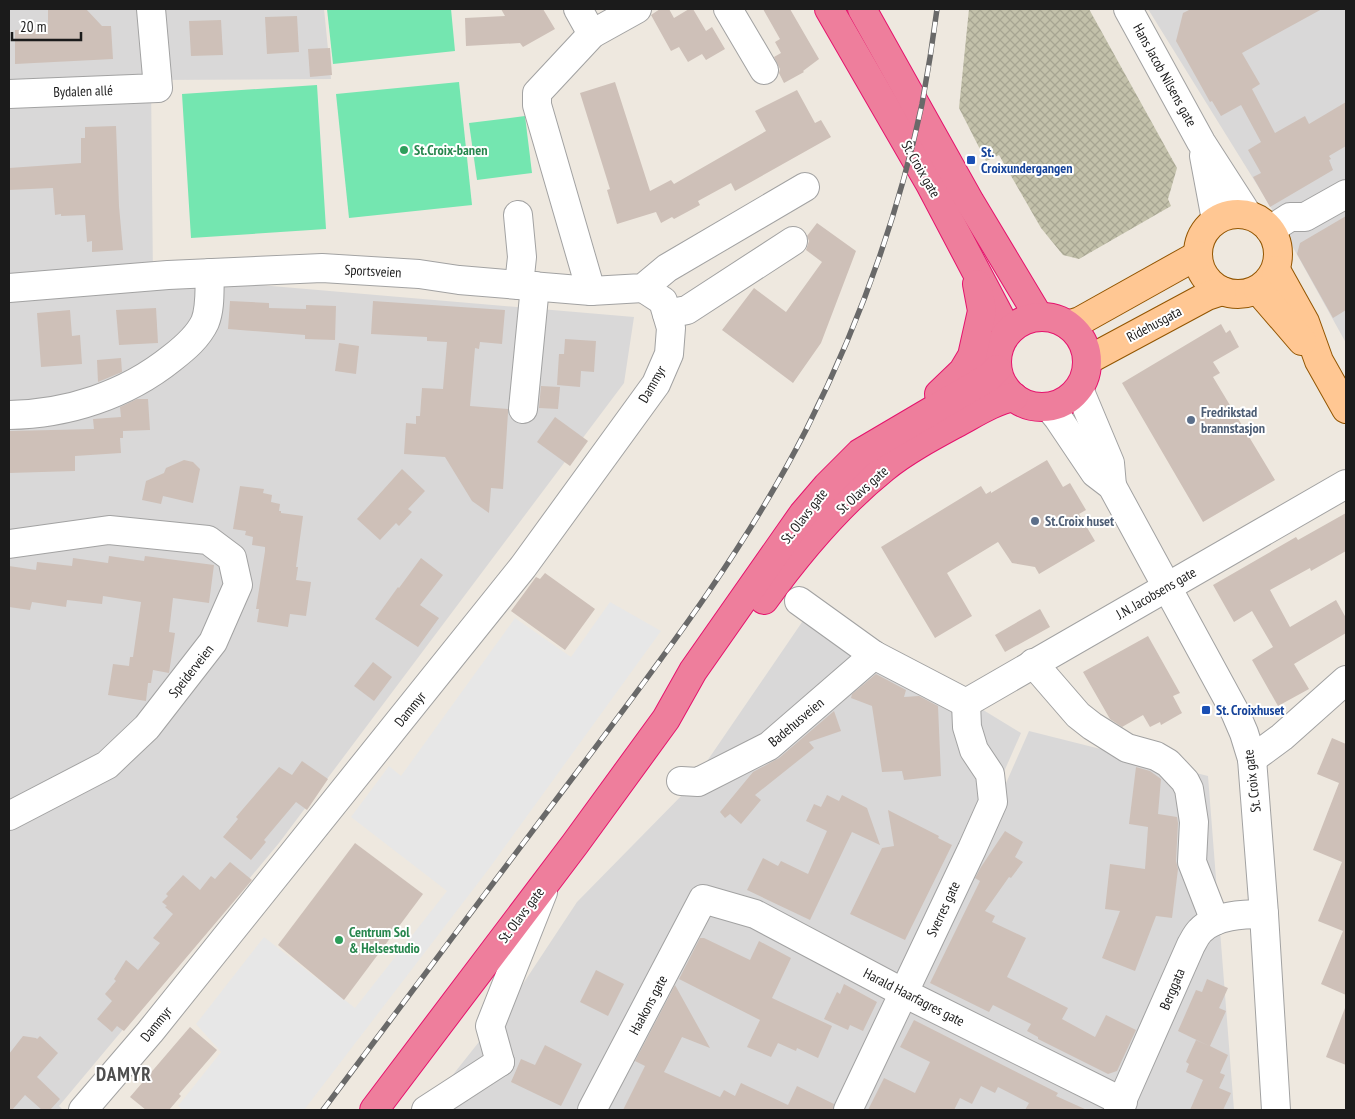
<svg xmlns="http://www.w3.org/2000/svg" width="1355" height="1119" font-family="'PT Sans Narrow',sans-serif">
	<defs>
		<pattern id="construction-cross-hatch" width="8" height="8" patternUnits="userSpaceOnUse" patternTransform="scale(1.25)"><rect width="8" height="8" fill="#c3c1aa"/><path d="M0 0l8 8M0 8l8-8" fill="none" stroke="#a7a592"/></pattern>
	</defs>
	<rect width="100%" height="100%" fill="#eee8df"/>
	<g fill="#d9d8d8">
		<polygon points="9,9 324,9 331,79 151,80 153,280 178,278 634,317 624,383 279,843 59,1106 63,1110 9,1110"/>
		<polygon points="1148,9 1346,9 1346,343 1269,204"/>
		<polygon points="813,606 1021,733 906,995 694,888 588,1110 425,1110 513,999 577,902 688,789"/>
		<polygon points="1029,731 1208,776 1234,1110 590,1110 698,896 909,1003"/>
	</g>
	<polygon fill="url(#construction-cross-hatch)" points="969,9 1089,9 1177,168 1168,199 1171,206 1079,259 1063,255 1041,228 999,155 986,161 959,108"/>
	<g fill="#74e6b0">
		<polygon points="327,9 451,9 455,51 333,64"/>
		<polygon points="459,82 472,205 349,218 336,94"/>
		<polygon points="317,85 326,229 191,238 182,94"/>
		<polygon points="525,116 532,173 477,180 469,123"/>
	</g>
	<polygon fill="#e7e7e7" points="610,602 661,631 488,870 304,1110 183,1110 178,1106 221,1052 196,1024 264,937 355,1008 447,891 351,817 389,766 401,776 515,618 571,657"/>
	<g fill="#cec0b8">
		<polygon points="48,9 86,9 102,26 111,26 113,59 15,64 15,30 48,29"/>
		<polygon points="501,9 543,9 555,29 523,47 520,43 466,46 465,18 505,16"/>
		<polygon points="660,9 669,9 674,18 689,9 693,9 706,31 712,27 725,49 706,60 702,54 688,62 679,47 671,51 651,15"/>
		<polygon points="763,9 790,9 819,59 803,71 804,72 784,83 779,73 780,69 774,57 781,53 775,42 780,39"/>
		<polygon points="1191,9 1322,9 1242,53 1260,84 1252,89 1275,133 1305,116 1309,124 1346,102 1346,146 1329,156 1331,159 1329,160 1333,170 1270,207 1253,177 1261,173 1248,150 1261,142 1241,105 1221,116 1212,101 1210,102 1176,41 1183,13"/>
		<polygon points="297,16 299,52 267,54 265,17"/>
		<polygon points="221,20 223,55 191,56 189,21"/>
		<polygon points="330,48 332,75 310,77 308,49"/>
		<polygon points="615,82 650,191 671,180 674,184 766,131 755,111 797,90 815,123 821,120 831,137 735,191 731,183 698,201 700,205 674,219 672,217 661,223 656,212 617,224 607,190 610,189 580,93"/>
		<polygon points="116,126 119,206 123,250 92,252 92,241 87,242 85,215 61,216 61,214 55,215 53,188 9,190 9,168 81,163 81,138 85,138 85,127"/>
		<polygon points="1346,216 1346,310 1333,318 1297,254 1300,243"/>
		<polygon points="817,223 856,251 821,343 793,383 722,330 754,288 786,312 822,262 806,250 809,241 807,236"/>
		<polygon points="230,301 269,303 269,308 306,309 306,305 336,306 335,340 305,339 305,335 228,329"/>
		<polygon points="373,301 505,310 502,344 480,342 479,349 475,348 470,406 508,409 508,413 503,489 491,488 489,513 472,501 445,457 404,454 406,423 416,424 416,416 420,416 422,388 443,389 447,342 427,341 427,337 371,334"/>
		<polygon points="156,308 158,343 119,345 116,310"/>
		<polygon points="70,310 72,336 80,335 82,364 41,367 37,313"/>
		<polygon points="1221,324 1226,333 1230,330 1239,347 1213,362 1220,373 1213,377 1275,480 1203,522 1122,383"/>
		<polygon points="565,339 596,341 594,372 581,371 580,387 557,385 559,354 564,354"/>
		<polygon points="339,343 359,346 356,374 335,371"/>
		<polygon points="121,358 122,372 98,382 97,360"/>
		<polygon points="541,386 560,387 558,409 539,408"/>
		<polygon points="137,399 148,399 150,430 123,431 123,438 120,438 121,453 75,456 75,471 9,473 9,431 94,429 93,419 121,417 120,407"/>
		<polygon points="555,417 588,441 570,466 537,442"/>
		<polygon points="184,460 193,462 200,469 193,503 163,496 161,504 142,500 146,481 164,473 166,468"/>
		<polygon points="1047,460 1063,487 1070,483 1086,510 1079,514 1095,541 1039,574 1035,567 1012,563 998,542 947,573 972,616 935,638 881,547 981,486 986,494 991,491 991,493"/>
		<polygon points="402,469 425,491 408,509 412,512 399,526 396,523 380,540 357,519"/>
		<polygon points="240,486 264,489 263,493 272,495 271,502 280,504 279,511 281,511 281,513 303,516 296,567 298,567 296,580 311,582 306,616 290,614 288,627 257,622 259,609 256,609 265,551 265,547 252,545 253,537 245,535 246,531 233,529"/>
		<polygon points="1346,513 1346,551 1311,571 1310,568 1270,590 1290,627 1336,600 1346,618 1346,633 1294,664 1309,689 1278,706 1252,660 1273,647 1252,611 1234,622 1213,585 1296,537 1298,540"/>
		<polygon points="109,556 144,561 145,556 214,565 209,603 173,598 169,632 175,633 169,673 153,670 151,683 148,683 146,701 108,695 113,664 129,666 130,657 133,657 141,602 103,596 102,604 67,600 66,607 32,602 30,610 9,607 9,566 36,570 37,562 72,566 73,558 108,563"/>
		<polygon points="421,558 443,575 420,605 439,618 418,647 375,619 398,587 399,588"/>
		<polygon points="545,573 595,609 565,650 511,611 536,577 540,579"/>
		<polygon points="1040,609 1050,627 1005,652 995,635"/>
		<polygon points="1148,636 1180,693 1173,696 1182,713 1161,725 1160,722 1150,727 1143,715 1122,727 1110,719 1083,672"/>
		<polygon points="373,662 392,677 374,701 354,686"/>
		<polygon points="876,674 906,690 904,697 919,696 938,706 941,776 904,780 902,771 882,772 872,706 851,698 852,694"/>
		<polygon points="834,711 841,731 809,742 814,748 755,795 761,800 741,824 730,814 725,818 720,812 753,772 779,758"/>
		<polygon points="1332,738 1346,744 1346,995 1321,984 1343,931 1318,921 1342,862 1313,850 1339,783 1317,774"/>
		<polygon points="302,761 328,779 307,810 296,802 264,840 266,842 251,860 223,837 238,819 236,817 279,767 292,775"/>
		<polygon points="1136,767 1150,771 1161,779 1158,814 1177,817 1178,823 1176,861 1178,869 1172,918 1156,916 1135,971 1102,958 1120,911 1105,909 1110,864 1145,869 1148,827 1129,824"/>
		<polygon points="827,795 839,801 842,795 867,808 880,845 852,832 810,920 747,890 763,858 778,866 781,861 808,874 827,831 806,821 814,804 821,807"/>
		<polygon points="888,810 939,836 938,838 952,845 905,940 850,914 882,848 894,846"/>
		<polygon points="1005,831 1023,842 1015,857 1023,862 1011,878 1009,877 985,911 995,916 992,922 1026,938 1007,977 1068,1008 1062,1019 1095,1037 1106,1015 1136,1030 1117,1071 1108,1074 1038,1039 1038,1037 1027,1031 1031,1024 993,1005 989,1012 930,983 980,881 975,878 981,867"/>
		<polygon points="355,843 423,894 344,1000 278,945"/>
		<polygon points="230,862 252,880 124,1031 117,1026 112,1032 97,1019 112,1001 105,994 116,981 114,979 126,960 138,970 160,943 153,938 173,914 165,907 167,906 162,902 168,896 166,894 183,875 200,890 211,876 215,879"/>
		<polygon points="700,938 704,938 750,960 759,941 791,958 772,998 832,1026 818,1058 797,1048 796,1051 778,1043 771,1057 747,1047 760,1020 679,979"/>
		<polygon points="596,970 624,984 608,1016 580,1002"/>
		<polygon points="1207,979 1228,988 1219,1008 1226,1011 1210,1046 1228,1055 1220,1073 1225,1075 1219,1088 1231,1093 1223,1110 1190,1110 1203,1080 1186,1072 1189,1064 1186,1062 1196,1040 1209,1046 1178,1031 1196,990 1202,992"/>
		<polygon points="844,984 877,1002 863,1031 850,1025 848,1030 824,1019 837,992 840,994"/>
		<polygon points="675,985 710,1048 682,1037 664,1072 720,1097 724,1090 735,1096 741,1083 788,1105 797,1086 834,1104 833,1110 623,1110 645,1066 635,1061"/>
		<polygon points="1345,1008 1346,1008 1346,1065 1326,1057"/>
		<polygon points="914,1020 1058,1093 1056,1096 1087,1110 1025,1110 1029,1103 998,1087 995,1093 981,1086 972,1104 960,1098 954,1110 868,1110 884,1078 915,1093 930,1062 900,1047"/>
		<polygon points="190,1027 217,1050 179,1094 181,1096 169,1110 146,1110 130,1097"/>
		<polygon points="23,1036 36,1038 37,1039 40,1036 58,1053 37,1077 60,1099 50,1110 42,1110 25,1095 12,1110 9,1110 9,1054"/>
		<polygon points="545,1045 582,1064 561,1106 511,1082 521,1059 535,1065"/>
	</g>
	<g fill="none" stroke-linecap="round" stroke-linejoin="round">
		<defs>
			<g id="minor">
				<polyline points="578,9 592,34"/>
				<polyline points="728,9 764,70"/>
				<polyline points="1128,9 1201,142 1248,215"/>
				<polyline points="9,94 158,88 151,9"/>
				<polyline points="1204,156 1216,220"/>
				<polyline points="518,215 522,257 519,285"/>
				<polyline points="1270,230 1290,217 1305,217 1346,194"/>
				<polyline points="9,288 168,275 322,268 419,274 459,280 591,291 643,288 667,268 805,187"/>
				<polyline points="591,291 537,105 537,93 592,34 637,9"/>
				<polyline points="667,314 687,310 793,241"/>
				<polyline points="1079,389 1110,463 1112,486"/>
				<polyline points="1049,407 1058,418 1095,473 1112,486 1235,712 1244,733 1252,759 1264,914 1276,1110"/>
				<polyline points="523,409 535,286"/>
				<path d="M9,415C68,414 126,395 172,358C185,348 198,337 205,322C211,307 209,288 210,273"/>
				<polyline points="9,544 109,530 208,540 232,558 238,585 213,642 147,727 107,765 9,816"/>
				<polyline points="799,601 874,655 966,703"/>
				<polyline points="1033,663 1078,715 1092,726 1127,748 1156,756 1168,763 1185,781 1189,789 1194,822 1192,862 1215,921"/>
				<polyline points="966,703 1346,484"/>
				<polyline points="1252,759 1282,737 1346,680"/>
				<polyline points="681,781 698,782 769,746 874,655"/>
				<polyline points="500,1062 490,1026 543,892"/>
				<polyline points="83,1110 150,1032 523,567 656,384 669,354 671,328 663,301 643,288"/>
				<polyline points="426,1110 500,1062"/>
				<polyline points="592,1110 703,899 755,914 904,993 1123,1102"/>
				<polyline points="848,1110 972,849 993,802 990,774 974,750 967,727 966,703"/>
				<path d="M1118,1110L1191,945C1194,940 1196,935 1200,931C1215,915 1243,914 1264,914"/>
			</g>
			<g id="major">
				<circle cx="1238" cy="254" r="40"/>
				<polyline points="1276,270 1305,322 1319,361 1346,409"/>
				<polyline points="1258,290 1302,341"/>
				<polyline points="1068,325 1080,321 1198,255"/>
				<polyline points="1088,360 1207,296 1222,291"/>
			</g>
			<g id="highway">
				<polyline points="829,9 930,184 1008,332"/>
				<polyline points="862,9 970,202 1039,317"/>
				<circle cx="1042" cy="362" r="45"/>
				<polyline points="939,394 963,371 972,356 982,311 977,284"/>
				<path d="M764,600C798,553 838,505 884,468C905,451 931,437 955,424C974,414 993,401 1014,397"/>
				<polyline points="374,1110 575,844 666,719 693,671 803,514 827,486 860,453 989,377 997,369"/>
			</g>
		</defs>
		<use href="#minor" stroke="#a2a2a2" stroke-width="30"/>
		<use href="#major" stroke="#925500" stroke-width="30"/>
		<use href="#highway" stroke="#e5136d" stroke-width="30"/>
		<use href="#minor" stroke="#fff" stroke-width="28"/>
		<use href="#major" stroke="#ffc793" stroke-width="28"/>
		<use href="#highway" stroke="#ee7e9c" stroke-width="28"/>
		<defs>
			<path id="rail" d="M323,1110C406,999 490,887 574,776C657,665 743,554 806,430C858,327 898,217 922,104C928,72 933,40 937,9"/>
		</defs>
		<use href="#rail" stroke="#696969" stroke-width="5.5"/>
		<use href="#rail" stroke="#fff" stroke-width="4" stroke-dasharray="11" stroke-linecap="butt"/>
	</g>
	<g fill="#2e9e5b" stroke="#fff" stroke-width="2">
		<circle cx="404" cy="150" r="5"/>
		<circle cx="339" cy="940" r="5"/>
	</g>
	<g fill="#1a4fb4" stroke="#fff" stroke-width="2">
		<rect x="966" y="155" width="10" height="10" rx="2.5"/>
		<rect x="1201" y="705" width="10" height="10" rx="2.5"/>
	</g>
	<g fill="#5c6f8a" stroke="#fff" stroke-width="2">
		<circle cx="1191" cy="420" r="5"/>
		<circle cx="1035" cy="521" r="5"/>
	</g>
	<g text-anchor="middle" stroke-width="4" stroke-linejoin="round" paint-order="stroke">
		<g font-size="14" fill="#1b1b1b" stroke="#fff">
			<text transform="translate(1165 75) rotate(61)" y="5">Hans Jacob Nilsens gate</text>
			<text transform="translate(83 91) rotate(-2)" y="5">Bydalen allé</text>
			<text transform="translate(921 169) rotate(60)" y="5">St. Croix gate</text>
			<text transform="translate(373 271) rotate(3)" y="5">Sportsveien</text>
			<text transform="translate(1154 324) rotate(-28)" y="5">Ridehusgata</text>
			<text transform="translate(652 384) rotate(-60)" y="5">Dammyr</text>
			<text transform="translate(862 490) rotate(-42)" y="5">St Olavs gate</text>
			<text transform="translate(804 516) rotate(-52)" y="5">St. Olavs gate</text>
			<text transform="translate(1156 593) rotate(-30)" y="5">J.N. Jacobsens gate</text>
			<text transform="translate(191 671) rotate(-52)" y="5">Speiderveien</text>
			<text transform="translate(410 709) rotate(-51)" y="5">Dammyr</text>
			<text transform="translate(796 722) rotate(-40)" y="5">Badehusveien</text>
			<text transform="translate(1252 781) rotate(-97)" y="5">St. Croix gate</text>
			<text transform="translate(943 909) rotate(-65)" y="5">Sverres gate</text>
			<text transform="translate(521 915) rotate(-53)" y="5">St. Olavs gate</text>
			<text transform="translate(1172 989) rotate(-67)" y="5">Berggata</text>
			<text transform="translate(914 997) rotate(27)" y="5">Harald Haarfagres gate</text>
			<text transform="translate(648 1005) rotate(-62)" y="5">Haakons gate</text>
			<text transform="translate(156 1024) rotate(-51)" y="5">Dammyr</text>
		</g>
		<g font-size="14" font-weight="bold" fill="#27864d" stroke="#fff" text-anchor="start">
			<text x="414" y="155">St.Croix-banen</text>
			<text x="349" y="937">Centrum Sol<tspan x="349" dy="16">&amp; Helsestudio</tspan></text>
		</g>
		<g font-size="14" font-weight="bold" fill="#164399" stroke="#fff" text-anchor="start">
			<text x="981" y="157">St.<tspan x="981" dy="16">Croixundergangen</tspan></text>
			<text x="1216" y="715">St. Croixhuset</text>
		</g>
		<g font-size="14" font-weight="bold" fill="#4e5e75" stroke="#fff" text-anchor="start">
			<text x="1201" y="417">Fredrikstad<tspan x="1201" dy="16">brannstasjon</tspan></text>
			<text x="1045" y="526">St.Croix huset</text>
		</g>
		<g font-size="19" font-weight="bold" letter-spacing="1" fill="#4e4e4e" stroke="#fff">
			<text x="124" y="1081">DAMYR</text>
		</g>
	</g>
	<rect width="1355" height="1119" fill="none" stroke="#1b1b1b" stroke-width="20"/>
	<path d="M12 32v8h69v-8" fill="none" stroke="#1b1b1b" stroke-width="2.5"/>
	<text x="20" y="32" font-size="15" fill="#1b1b1b" stroke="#ffffff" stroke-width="4" paint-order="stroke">20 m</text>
</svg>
